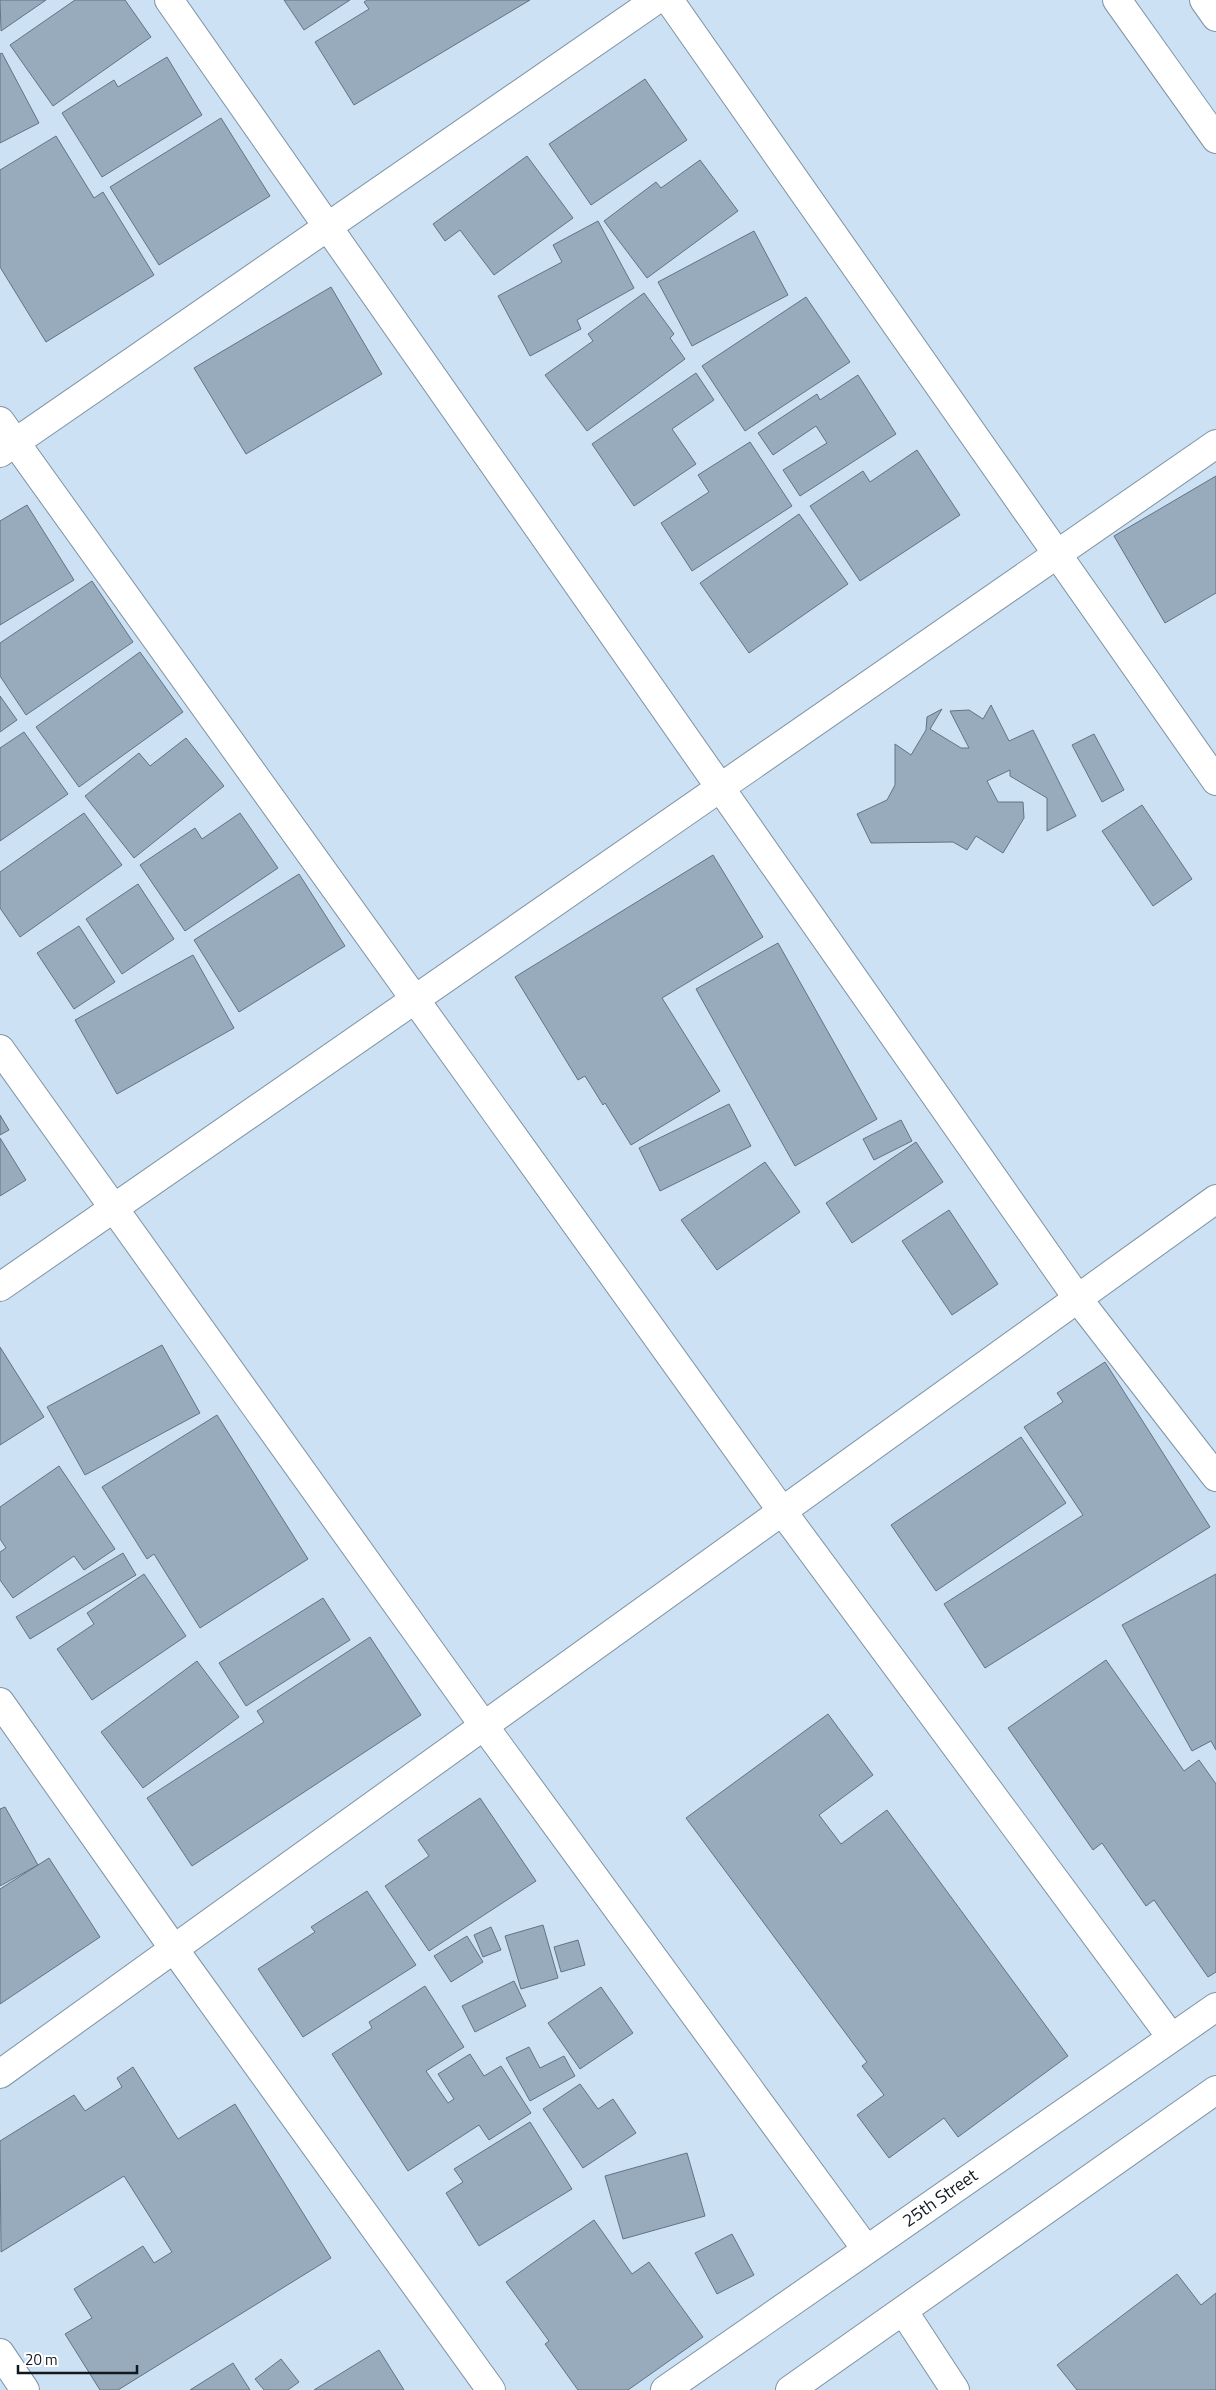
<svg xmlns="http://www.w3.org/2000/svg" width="1216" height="2390" font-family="'Titillium Web',sans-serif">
	<rect width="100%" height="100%" fill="#cce1f4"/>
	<g fill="#97abbd" stroke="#617484">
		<polygon points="0,0 46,0 1,31"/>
		<polygon points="75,0 125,0 151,37 53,106 10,45"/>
		<polygon points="284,0 350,0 304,30"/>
		<polygon points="367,0 530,0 354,105 315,42 369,9 364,2"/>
		<polygon points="2,53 39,123 0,143 0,54"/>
		<polygon points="167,57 202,115 102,177 62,113 114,80 118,87"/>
		<polygon points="645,79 687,140 591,205 549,144"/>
		<polygon points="221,118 270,196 159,265 110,187"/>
		<polygon points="56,136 94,198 103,192 154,275 46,342 0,267 0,170"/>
		<polygon points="527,156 573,218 494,275 460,230 445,241 433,224"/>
		<polygon points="700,160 738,211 647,278 604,221 656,182 661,188"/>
		<polygon points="598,221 634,288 577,320 581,329 530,356 498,296 562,262 553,245"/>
		<polygon points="754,231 788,295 692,346 658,282"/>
		<polygon points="331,287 382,374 246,454 194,368"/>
		<polygon points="644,293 674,334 670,338 685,359 587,431 545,375 593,341 588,334"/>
		<polygon points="806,297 850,362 745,431 702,366"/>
		<polygon points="696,373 714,400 672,429 696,464 634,506 592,444"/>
		<polygon points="858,375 896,434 800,496 783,470 827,443 816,426 773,455 758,433 817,394 820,400"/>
		<polygon points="750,442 792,506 692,571 661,523 709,492 698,475"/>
		<polygon points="917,450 960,515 860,581 810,506 863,471 870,482"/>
		<polygon points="1216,476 1216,593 1165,623 1114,536"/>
		<polygon points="27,505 74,580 0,625 0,521"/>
		<polygon points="799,514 848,584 749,653 700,583"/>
		<polygon points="92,581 133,642 26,715 0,676 0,643"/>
		<polygon points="140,652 183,712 79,787 36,727"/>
		<polygon points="0,696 17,720 0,732"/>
		<polygon points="991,705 1009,741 1033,730 1076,816 1047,831 1047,798 1010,776 1010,770 987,781 998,802 1023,802 1024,818 1003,853 976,836 967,850 953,842 871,843 857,814 887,800 895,785 895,744 911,755 926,730 927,717 942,709 930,729 961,748 969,748 950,711 969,710 983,719"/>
		<polygon points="24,732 68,794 0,841 0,748"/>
		<polygon points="1094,734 1124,790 1102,802 1072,745"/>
		<polygon points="186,738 224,786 134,858 85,796 139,753 150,766"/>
		<polygon points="1142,805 1192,879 1153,906 1102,831"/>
		<polygon points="84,813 122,865 20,937 0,908 0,872"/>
		<polygon points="240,813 278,868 185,931 140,865 195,828 202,839"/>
		<polygon points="713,855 763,937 662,998 720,1091 631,1145 605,1103 603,1105 585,1076 578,1080 515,977"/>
		<polygon points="299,874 345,946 239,1012 194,940"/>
		<polygon points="138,884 174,939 122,974 86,919"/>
		<polygon points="79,926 115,982 74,1009 37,953"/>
		<polygon points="778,943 877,1119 795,1166 696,989"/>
		<polygon points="193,955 234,1028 117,1094 75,1020"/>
		<polygon points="729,1104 751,1146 660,1191 639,1148"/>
		<polygon points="0,1115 9,1130 0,1135"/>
		<polygon points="901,1120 912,1141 874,1160 863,1139"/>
		<polygon points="0,1138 26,1180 0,1196"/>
		<polygon points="916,1142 943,1182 852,1243 826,1203"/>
		<polygon points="765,1162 800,1212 717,1270 681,1220"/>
		<polygon points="949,1210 998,1284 952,1315 902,1241"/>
		<polygon points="162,1345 200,1413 85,1475 47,1407"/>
		<polygon points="0,1347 44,1417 0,1445"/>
		<polygon points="1105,1362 1210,1527 985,1668 944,1604 1083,1515 1024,1427 1063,1402 1057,1393"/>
		<polygon points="217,1415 308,1559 200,1628 154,1554 147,1559 102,1487"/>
		<polygon points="1021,1437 1066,1503 936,1591 891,1525"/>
		<polygon points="59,1466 115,1549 84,1570 74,1556 13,1598 0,1580 0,1552 6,1548 0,1539 0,1507"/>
		<polygon points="123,1553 136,1575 30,1639 16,1617"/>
		<polygon points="144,1574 186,1636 92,1700 57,1649 94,1624 87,1613"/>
		<polygon points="1216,1574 1216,1750 1211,1741 1192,1751 1122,1625"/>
		<polygon points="323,1598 350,1640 246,1706 219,1663"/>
		<polygon points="370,1637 421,1715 192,1866 147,1798 264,1722 257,1711"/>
		<polygon points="1106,1660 1184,1771 1199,1760 1216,1784 1216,1972 1208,1977 1154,1900 1146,1906 1102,1843 1093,1850 1008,1728"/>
		<polygon points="197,1661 239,1717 143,1788 101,1732"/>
		<polygon points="828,1714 873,1775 819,1815 841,1844 887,1810 1068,2056 958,2137 944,2118 889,2158 857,2115 884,2095 862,2066 867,2062 686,1818"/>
		<polygon points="480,1798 536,1881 429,1951 385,1886 429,1856 418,1840"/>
		<polygon points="5,1807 38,1865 0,1886 0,1809"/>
		<polygon points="49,1858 100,1937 0,2004 0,1889"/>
		<polygon points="367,1891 416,1965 303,2037 258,1969 315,1932 311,1927"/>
		<polygon points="543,1925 558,1978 521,1989 505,1936"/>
		<polygon points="491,1927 501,1950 483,1957 474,1935"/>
		<polygon points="467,1936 483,1962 451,1982 434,1956"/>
		<polygon points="578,1940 585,1965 561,1972 554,1947"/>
		<polygon points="514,1981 526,2006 475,2032 462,2006"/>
		<polygon points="425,1986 464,2047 426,2071 448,2103 454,2099 438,2074 470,2054 484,2076 501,2066 531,2113 489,2140 479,2125 408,2171 332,2054 372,2028 369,2022"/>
		<polygon points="601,1987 633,2033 580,2069 548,2023"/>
		<polygon points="529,2047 540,2068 564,2056 575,2076 530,2101 506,2058"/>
		<polygon points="133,2067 178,2139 235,2104 331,2258 118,2390 100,2390 65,2334 92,2318 74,2289 143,2246 154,2263 172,2252 124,2176 1,2252 0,2141 74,2095 85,2111 122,2087 117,2078"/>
		<polygon points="580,2084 598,2109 613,2099 636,2133 583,2168 543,2109"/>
		<polygon points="530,2122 572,2189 479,2246 446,2193 463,2182 454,2169"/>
		<polygon points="687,2153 705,2216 623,2239 605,2176"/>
		<polygon points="594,2220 632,2274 649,2262 703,2337 628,2390 578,2390 545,2344 549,2341 506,2282"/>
		<polygon points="732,2234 754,2275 717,2294 695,2253"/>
		<polygon points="1177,2274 1201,2305 1216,2293 1216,2390 1077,2390 1057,2365"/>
		<polygon points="379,2350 404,2390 314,2390"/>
		<polygon points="281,2359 299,2382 288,2390 264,2390 255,2379"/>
		<polygon points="233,2363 250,2390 190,2390"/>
	</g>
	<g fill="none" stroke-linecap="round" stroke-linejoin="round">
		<defs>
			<g id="minor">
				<polyline points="169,0 1078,1299 1216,1477"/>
				<polyline points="669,0 1216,781"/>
				<polyline points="0,421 782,1511 1171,2037"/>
				<polyline points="0,453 656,0"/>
				<polyline points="0,1049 484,1726 866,2249"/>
				<polyline points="0,1287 1216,444"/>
				<polyline points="0,1702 174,1949 491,2390"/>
				<polyline points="0,2074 1216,1199"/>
				<polyline points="904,2312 955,2390"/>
				<polyline points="0,2353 25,2390"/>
				<polyline points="665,2390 1216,2007"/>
				<polyline points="790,2390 1216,2090"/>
			</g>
			<g id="tertiary">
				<polyline points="1117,0 1216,139"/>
				<polyline points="1204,0 1216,17"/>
			</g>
		</defs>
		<use href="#minor" stroke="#7f93a4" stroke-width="30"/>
		<use href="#tertiary" stroke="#7f93a4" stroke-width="30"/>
		<use href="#minor" stroke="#fff" stroke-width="28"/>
		<use href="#tertiary" stroke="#fff" stroke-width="28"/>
	</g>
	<g text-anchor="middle" stroke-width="4" stroke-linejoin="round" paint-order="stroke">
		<g font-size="18" fill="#11181f" stroke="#fff">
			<text transform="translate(940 2198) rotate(-35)" y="6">25th Street</text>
		</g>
	</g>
	<path d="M18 2365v8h119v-8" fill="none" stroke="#11181f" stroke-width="2.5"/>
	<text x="25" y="2365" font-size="15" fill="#11181f" stroke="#ffffff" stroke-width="4" paint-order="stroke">20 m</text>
</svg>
